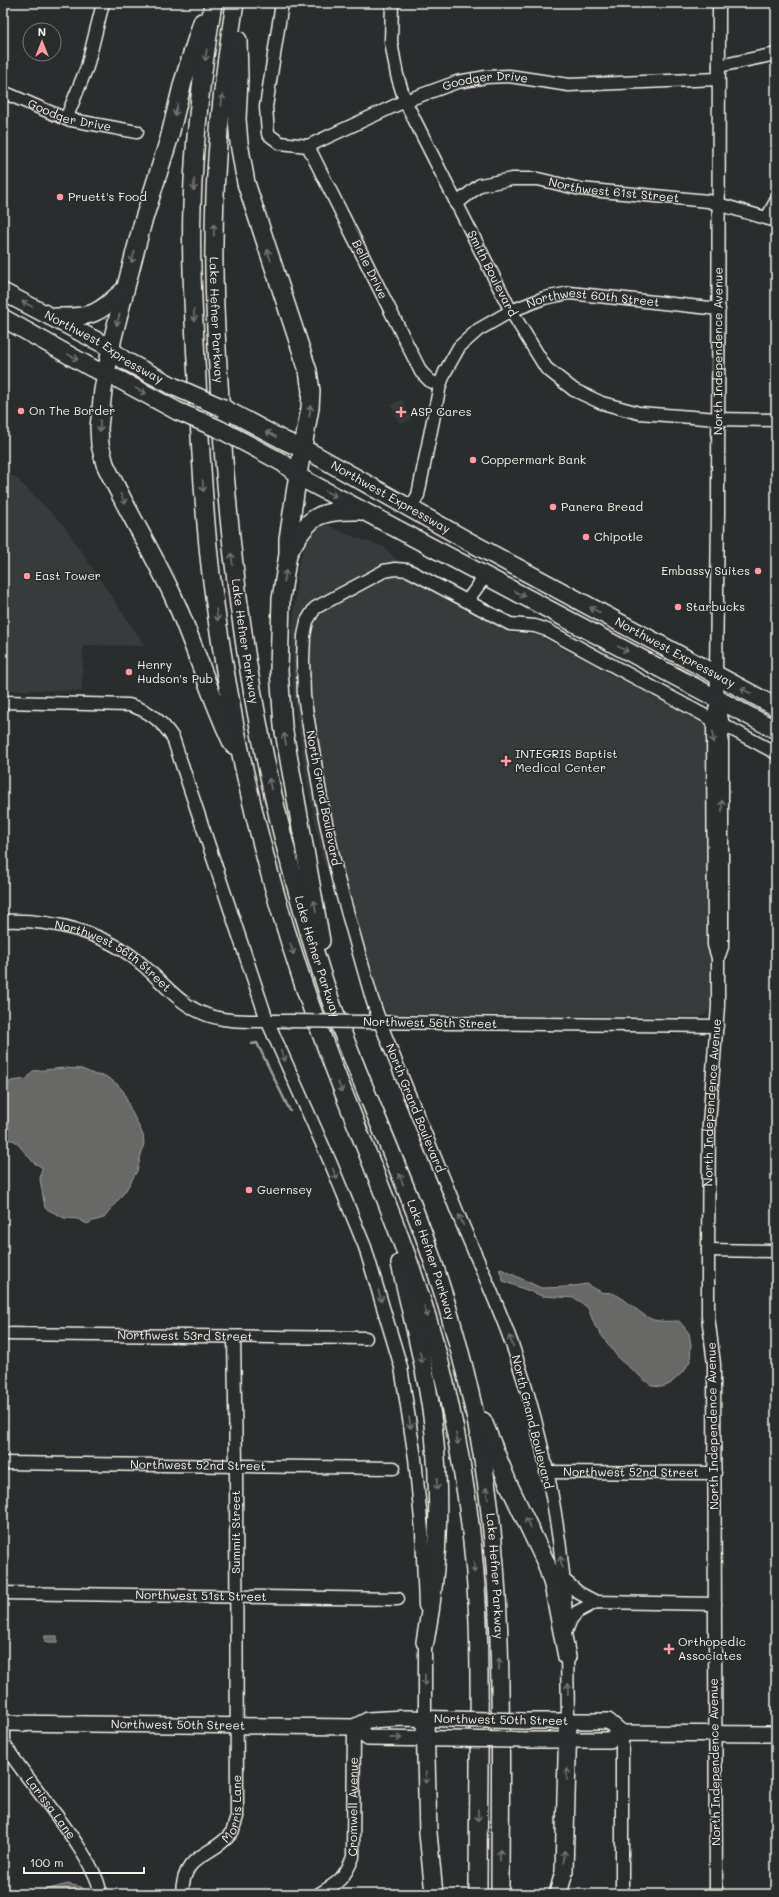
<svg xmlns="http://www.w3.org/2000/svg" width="779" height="1897" font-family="Mali,sans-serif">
	<rect width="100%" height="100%" fill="#2a2d2e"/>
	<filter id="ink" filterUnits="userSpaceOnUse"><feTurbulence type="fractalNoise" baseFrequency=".025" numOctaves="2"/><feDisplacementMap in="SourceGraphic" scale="8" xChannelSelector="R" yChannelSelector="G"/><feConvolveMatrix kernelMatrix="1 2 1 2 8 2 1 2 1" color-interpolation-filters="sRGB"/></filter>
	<g filter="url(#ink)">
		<g fill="#373a3a">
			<polygon points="402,399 411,419 400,424 391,405"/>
			<polygon points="3,470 15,477 62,523 145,646 83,645 82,691 3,690"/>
			<polygon points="322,523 349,535 384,547 398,561 405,576 435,590 512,633 538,635 704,724 708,729 710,1009 706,1014 699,1017 392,1014 386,1012 322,857 307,785 293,693 292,638 298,568 306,541 314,529"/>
		</g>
		<g fill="#676866" stroke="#9f9f9a">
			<polygon points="64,1068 82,1069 96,1075 105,1076 117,1084 124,1092 129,1106 143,1135 144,1143 137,1171 126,1190 104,1218 93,1221 87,1224 78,1219 64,1218 45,1208 40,1179 42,1167 34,1163 15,1141 3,1138 3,1086 11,1081 27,1079 33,1071"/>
			<path d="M499,1268L541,1288L568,1287L587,1284L603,1293C619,1288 637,1315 654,1320C662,1322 671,1321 679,1321L689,1333L691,1345L690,1361L684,1371L670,1384L662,1387L652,1386L619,1359L595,1326L588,1308L575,1298L542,1296L503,1281Z"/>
			<rect x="45" y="1636" width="12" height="6"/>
			<polygon points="68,1884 82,1887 86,1894 29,1894"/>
		</g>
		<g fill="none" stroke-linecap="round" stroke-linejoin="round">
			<polyline stroke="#9f9f9a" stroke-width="2.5" points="252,1044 257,1043 290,1111"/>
			<defs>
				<g id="minor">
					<path id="s1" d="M282,3L266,107L268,134L280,143L308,146L405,101L457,82L486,77L509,76L569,85L718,79"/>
					<path id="s2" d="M392,3L391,42L397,75L405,101L511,311L546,368L574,390L602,403L639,413L718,419L776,420"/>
					<polyline points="719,66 776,54"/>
					<path id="s3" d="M3,92L66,119L137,132"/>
					<polyline points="66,119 87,67 103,3"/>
					<path id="s4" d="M308,146L421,372L430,381L440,385"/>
					<path id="s5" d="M456,204L480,185L512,179H538L580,189L708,201L776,221"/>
					<polyline points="767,218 776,201"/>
					<path id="s6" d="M410,509L418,495L440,385L445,372L459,347L478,330L511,311L544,298L570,293L719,309"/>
					<polyline points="467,601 486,575"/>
					<path d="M3,702L129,705C148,710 162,721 173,738L267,1020L331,1164L365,1247L401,1367L415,1458L422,1531L425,1606"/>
					<polyline points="722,724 776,753"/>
					<path id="s7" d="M3,921C52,919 106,932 144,966C162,982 178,1002 200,1012C227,1025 261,1020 290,1021"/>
					<path id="s8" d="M718,958L722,947V720L718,699L716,674L718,512L719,3"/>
					<polyline points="364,1022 717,1026"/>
					<polyline points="708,1250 776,1251"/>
					<path id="s9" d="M3,1334L366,1338"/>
					<path id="s10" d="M3,1463L394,1468"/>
					<path id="s11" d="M546,1472L715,1473"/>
					<polyline points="564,1580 579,1593 596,1602"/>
					<path id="s12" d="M3,1593L398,1599"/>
					<path d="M566,1620C563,1534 543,1435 515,1353C498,1302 474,1254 454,1204C429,1143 404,1083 380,1022L372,999L338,879L321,799L304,696L303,661L304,636L307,621L315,608L384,571L395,569L408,570L510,624L535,626L547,630L713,720"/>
					<polyline points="567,1629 571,1619 577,1612 596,1602 715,1604"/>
					<polyline points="567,1650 568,1721"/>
					<polyline points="425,1719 425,1634"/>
					<path id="s13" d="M4,1723V1744L8,1750C26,1779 101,1864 100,1894"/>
					<polyline points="622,1733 622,1894"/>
					<path id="s14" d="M182,1894C183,1851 213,1858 232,1832C234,1828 235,1822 237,1817L236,1466L234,1337"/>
					<path id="s15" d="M319,1894C338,1883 345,1878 353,1857L354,1727"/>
					<path id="s16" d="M716,1894L714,1364L708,1316V1250L709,1123L718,1006V958L714,945L713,717L718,699"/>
				</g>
				<g id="major">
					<polyline points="523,1721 608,1721 622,1733"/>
					<path id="s17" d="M3,1723L354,1727L368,1720L404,1718L451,1719"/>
					<polyline points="354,1727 368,1738 451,1739"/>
					<polyline points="524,1740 610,1740 622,1733 776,1734"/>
				</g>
				<g id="highway">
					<path d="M213,3C202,70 194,138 192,206C190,270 195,335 198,400C201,458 204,516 211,574C228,712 258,849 302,980C349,1122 418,1254 449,1401C465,1474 475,1548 478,1622C481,1713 478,1804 478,1894"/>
					<path id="s18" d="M235,3C222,83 214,163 214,244C213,296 217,348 220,399C231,606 264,802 330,999C358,1078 394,1154 423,1233C444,1291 461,1351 474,1410C507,1570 500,1732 500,1894"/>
					<path d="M202,22L183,82L169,139L142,225L113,337L103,390L99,428L100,445L105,464C126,509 152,551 173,596C195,645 210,697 233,745"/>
					<polyline points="238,40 239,79 237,119 239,143 246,183 308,371 311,391 310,408 298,474 288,539 288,554 281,599 279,670 283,726 321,941"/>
					<path id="s19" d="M3,292L105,345L124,360L175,387"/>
					<path d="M56,317C93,318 97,314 124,290"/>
					<polyline points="3,318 92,368 120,380 177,411"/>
					<path id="s20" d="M223,408L285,441L312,453L468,541L776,707"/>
					<polyline points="242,441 283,463 303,479 776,730"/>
					<path d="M289,552C309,515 319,510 360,511"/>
					<path d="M400,1263C412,1319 428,1376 434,1433C441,1502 438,1573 425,1642"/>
					<polyline points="483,1421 508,1483 546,1563 553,1585 567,1657"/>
					<polyline points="425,1719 428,1833 434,1894"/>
					<polyline points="558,1894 564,1872 568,1721"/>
				</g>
			</defs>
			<use href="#minor" stroke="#f4f1e8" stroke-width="15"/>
			<use href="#major" stroke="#f4f1e8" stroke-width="18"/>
			<use href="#highway" stroke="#f4f1e8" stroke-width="20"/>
			<use href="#minor" stroke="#2a2d2e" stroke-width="12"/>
			<use href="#major" stroke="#2a2d2e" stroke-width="15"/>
			<use href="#highway" stroke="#2a2d2e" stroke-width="17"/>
			<defs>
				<polyline id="minor-bridge" points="290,1021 364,1022"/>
				<g id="major-bridge">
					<polyline points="451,1719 523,1721"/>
					<polyline points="451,1739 524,1740"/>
				</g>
				<g id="highway-bridge">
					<polyline points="175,387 223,408"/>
					<polyline points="177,411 219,429 242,441"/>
				</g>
			</defs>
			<use href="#minor-bridge" stroke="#f4f1e8" stroke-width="15" stroke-linecap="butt"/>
			<use href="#major-bridge" stroke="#f4f1e8" stroke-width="18" stroke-linecap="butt"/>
			<use href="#highway-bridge" stroke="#f4f1e8" stroke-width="20" stroke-linecap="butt"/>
			<use href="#minor-bridge" stroke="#2a2d2e" stroke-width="12"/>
			<use href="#major-bridge" stroke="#2a2d2e" stroke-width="15"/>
			<use href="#highway-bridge" stroke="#2a2d2e" stroke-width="17"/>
		</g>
		<defs><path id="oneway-shaft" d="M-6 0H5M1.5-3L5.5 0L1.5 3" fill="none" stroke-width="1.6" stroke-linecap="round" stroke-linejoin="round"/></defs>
		<g stroke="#71726f">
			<use href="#oneway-shaft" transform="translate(206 55) rotate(98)"/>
			<use href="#oneway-shaft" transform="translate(222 100) rotate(-83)"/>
			<use href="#oneway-shaft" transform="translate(176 110) rotate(104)"/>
			<use href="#oneway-shaft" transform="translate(194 185) rotate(93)"/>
			<use href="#oneway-shaft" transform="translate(214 230) rotate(-88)"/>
			<use href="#oneway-shaft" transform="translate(269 255) rotate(-108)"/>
			<use href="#oneway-shaft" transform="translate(133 257) rotate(106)"/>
			<use href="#oneway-shaft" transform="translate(27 304) rotate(-153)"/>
			<use href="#oneway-shaft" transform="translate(194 315) rotate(88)"/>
			<use href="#oneway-shaft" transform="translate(118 320) rotate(105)"/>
			<use href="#oneway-shaft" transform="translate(73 357) rotate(29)"/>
			<use href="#oneway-shaft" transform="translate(141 391) rotate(28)"/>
			<use href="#oneway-shaft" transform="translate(310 411) rotate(-82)"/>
			<use href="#oneway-shaft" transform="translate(100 426) rotate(91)"/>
			<use href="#oneway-shaft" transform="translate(271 434) rotate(-152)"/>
			<use href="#oneway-shaft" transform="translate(203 486) rotate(86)"/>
			<use href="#oneway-shaft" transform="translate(331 494) rotate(28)"/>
			<use href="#oneway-shaft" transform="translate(123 499) rotate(62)"/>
			<use href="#oneway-shaft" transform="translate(232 559) rotate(-97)"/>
			<use href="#oneway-shaft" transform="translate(285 576) rotate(-81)"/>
			<use href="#oneway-shaft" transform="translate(520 594) rotate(28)"/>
			<use href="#oneway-shaft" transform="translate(595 610) rotate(-152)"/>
			<use href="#oneway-shaft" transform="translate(217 615) rotate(82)"/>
			<use href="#oneway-shaft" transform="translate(623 649) rotate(28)"/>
			<use href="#oneway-shaft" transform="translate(746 691) rotate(-152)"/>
			<use href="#oneway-shaft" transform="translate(713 737) rotate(90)"/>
			<use href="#oneway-shaft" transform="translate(285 739) rotate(-100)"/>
			<use href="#oneway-shaft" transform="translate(270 784) rotate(-102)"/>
			<use href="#oneway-shaft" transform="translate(722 806) rotate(-90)"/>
			<use href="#oneway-shaft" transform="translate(315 906) rotate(-99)"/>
			<use href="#oneway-shaft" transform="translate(292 949) rotate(72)"/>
			<use href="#oneway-shaft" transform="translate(283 1056) rotate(66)"/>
			<use href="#oneway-shaft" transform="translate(340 1087) rotate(69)"/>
			<use href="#oneway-shaft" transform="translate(335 1174) rotate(68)"/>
			<use href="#oneway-shaft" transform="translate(401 1179) rotate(-112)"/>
			<use href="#oneway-shaft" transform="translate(461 1220) rotate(-113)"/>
			<use href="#oneway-shaft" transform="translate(380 1296) rotate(74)"/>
			<use href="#oneway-shaft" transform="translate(426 1312) rotate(73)"/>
			<use href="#oneway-shaft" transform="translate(511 1341) rotate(-110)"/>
			<use href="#oneway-shaft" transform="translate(421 1357) rotate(78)"/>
			<use href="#oneway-shaft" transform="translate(410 1423) rotate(81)"/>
			<use href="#oneway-shaft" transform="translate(457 1439) rotate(79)"/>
			<use href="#oneway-shaft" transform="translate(437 1484) rotate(89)"/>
			<use href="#oneway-shaft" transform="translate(487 1493) rotate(-98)"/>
			<use href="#oneway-shaft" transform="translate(528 1523) rotate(-117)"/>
			<use href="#oneway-shaft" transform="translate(561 1562) rotate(-98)"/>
			<use href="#oneway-shaft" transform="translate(474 1567) rotate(86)"/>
			<use href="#oneway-shaft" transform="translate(499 1664) rotate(-90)"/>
			<use href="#oneway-shaft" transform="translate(425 1680) rotate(90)"/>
			<use href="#oneway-shaft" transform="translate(568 1689) rotate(-90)"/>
			<use href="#oneway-shaft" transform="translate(396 1738) rotate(1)"/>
			<use href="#oneway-shaft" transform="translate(567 1774) rotate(-89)"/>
			<use href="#oneway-shaft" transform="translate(426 1778) rotate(88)"/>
			<use href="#oneway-shaft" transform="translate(478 1815) rotate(90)"/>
			<use href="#oneway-shaft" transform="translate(500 1855) rotate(-90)"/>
			<use href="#oneway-shaft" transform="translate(564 1856) rotate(-87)"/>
		</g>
	</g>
	<g fill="#ff9aa2" stroke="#2a2d2e" stroke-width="1.5">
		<circle cx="60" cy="197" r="4"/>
		<circle cx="21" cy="411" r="4"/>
		<path d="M399 406h4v4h4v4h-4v4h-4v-4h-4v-4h4z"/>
		<circle cx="473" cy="460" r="4"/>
		<circle cx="553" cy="507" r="4"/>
		<circle cx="586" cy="537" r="4"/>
		<circle cx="758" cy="571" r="4"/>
		<circle cx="27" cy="576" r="4"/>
		<circle cx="678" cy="607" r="4"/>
		<circle cx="129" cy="672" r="4"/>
		<path d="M504 755h4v4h4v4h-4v4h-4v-4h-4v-4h4z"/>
		<circle cx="249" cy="1190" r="4"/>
		<path d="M667 1643h4v4h4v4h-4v4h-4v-4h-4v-4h4z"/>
	</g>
	<g text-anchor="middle" stroke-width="3" stroke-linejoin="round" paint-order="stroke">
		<g font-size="12" fill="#f4f1e8" stroke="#2a2d2e">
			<text dy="4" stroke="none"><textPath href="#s1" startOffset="366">Goodger Drive</textPath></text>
			<text dy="4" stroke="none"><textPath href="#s3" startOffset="71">Goodger Drive</textPath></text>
			<text dy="4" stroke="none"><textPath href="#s5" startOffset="166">Northwest 61st Street</textPath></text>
			<text dy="4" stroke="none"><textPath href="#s4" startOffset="138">Belle Drive</textPath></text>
			<text dy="4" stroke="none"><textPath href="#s2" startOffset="293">Smith Boulevard</textPath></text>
			<text dy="4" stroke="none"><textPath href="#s6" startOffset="319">Northwest 60th Street</textPath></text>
			<text dy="4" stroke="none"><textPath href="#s18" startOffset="318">Lake Hefner Parkway</textPath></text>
			<text dy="4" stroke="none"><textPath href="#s19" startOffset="115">Northwest Expressway</textPath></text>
			<text dy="4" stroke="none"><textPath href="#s8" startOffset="608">North Independence Avenue</textPath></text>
			<text dy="4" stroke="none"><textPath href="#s20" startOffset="190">Northwest Expressway</textPath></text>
			<text dy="4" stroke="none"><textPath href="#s18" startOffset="641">Lake Hefner Parkway</textPath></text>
			<text dy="4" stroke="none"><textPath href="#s20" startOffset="514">Northwest Expressway</textPath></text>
			<text transform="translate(323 798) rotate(79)" y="4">North Grand Boulevard</text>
			<text dy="4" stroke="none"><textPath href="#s18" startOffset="965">Lake Hefner Parkway</textPath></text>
			<text dy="4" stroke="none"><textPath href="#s7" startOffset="119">Northwest 56th Street</textPath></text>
			<text transform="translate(430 1023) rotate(1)" y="4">Northwest 56th Street</text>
			<text dy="4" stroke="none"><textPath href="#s16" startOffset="792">North Independence Avenue</textPath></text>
			<text transform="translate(415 1108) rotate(68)" y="4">North Grand Boulevard</text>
			<text dy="4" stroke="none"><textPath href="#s18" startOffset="1289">Lake Hefner Parkway</textPath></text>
			<text dy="4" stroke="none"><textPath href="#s9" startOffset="182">Northwest 53rd Street</textPath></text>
			<text transform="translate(532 1422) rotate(76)" y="4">North Grand Boulevard</text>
			<text transform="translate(713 1426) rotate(-91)" y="4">North Independence Avenue</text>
			<text dy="4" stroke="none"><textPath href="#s10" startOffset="195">Northwest 52nd Street</textPath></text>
			<text dy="4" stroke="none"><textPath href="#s11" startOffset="85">Northwest 52nd Street</textPath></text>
			<text transform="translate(236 1532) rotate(-90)" y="4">Summit Street</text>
			<text dy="4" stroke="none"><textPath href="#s18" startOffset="1613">Lake Hefner Parkway</textPath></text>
			<text dy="4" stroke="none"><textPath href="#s12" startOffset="198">Northwest 51st Street</textPath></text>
			<text transform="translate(501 1720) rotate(1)" y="4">Northwest 50th Street</text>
			<text dy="4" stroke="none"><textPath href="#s17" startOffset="175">Northwest 50th Street</textPath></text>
			<text transform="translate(715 1762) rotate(-91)" y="4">North Independence Avenue</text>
			<text dy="4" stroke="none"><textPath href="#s14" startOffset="107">Morris Lane</textPath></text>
			<text dy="4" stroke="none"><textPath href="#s15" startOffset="102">Cromwell Avenue</textPath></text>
			<text dy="4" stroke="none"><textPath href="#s13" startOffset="100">Larissa Lane</textPath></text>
		</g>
		<g font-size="12" fill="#f4f1e8" stroke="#2a2d2e" text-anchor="start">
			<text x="68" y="201">Pruett's Food</text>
			<text x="29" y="415">On The Border</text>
			<text x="410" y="416">ASP Cares</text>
			<text x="481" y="464">Coppermark Bank</text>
			<text x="561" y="511">Panera Bread</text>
			<text x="594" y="541">Chipotle</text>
			<text x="750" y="575" text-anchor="end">Embassy Suites</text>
			<text x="35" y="580">East Tower</text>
			<text x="686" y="611">Starbucks</text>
			<text x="137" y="669">Henry<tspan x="137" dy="14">Hudson's Pub</tspan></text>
			<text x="515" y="758">INTEGRIS Baptist<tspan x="515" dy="14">Medical Center</tspan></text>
			<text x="257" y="1194">Guernsey</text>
			<text x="678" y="1646">Orthopedic<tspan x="678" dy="14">Associates</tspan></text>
		</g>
	</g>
	<rect width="779" height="1897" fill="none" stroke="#2a2d2e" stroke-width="16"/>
	<rect x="8" y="8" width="763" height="1881" fill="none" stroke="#f4f1e8" stroke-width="1.5" filter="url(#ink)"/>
	<g transform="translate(42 42)"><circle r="19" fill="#2a2d2e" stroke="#7b7b78"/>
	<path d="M0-3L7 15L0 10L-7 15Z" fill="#ff9aa2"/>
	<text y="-6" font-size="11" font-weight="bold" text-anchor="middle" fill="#f4f1e8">N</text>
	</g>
	<path d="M24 1867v6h120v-6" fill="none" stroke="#f4f1e8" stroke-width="2"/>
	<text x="30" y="1867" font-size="12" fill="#f4f1e8" stroke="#2a2d2e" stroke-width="3" paint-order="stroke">100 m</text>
</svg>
